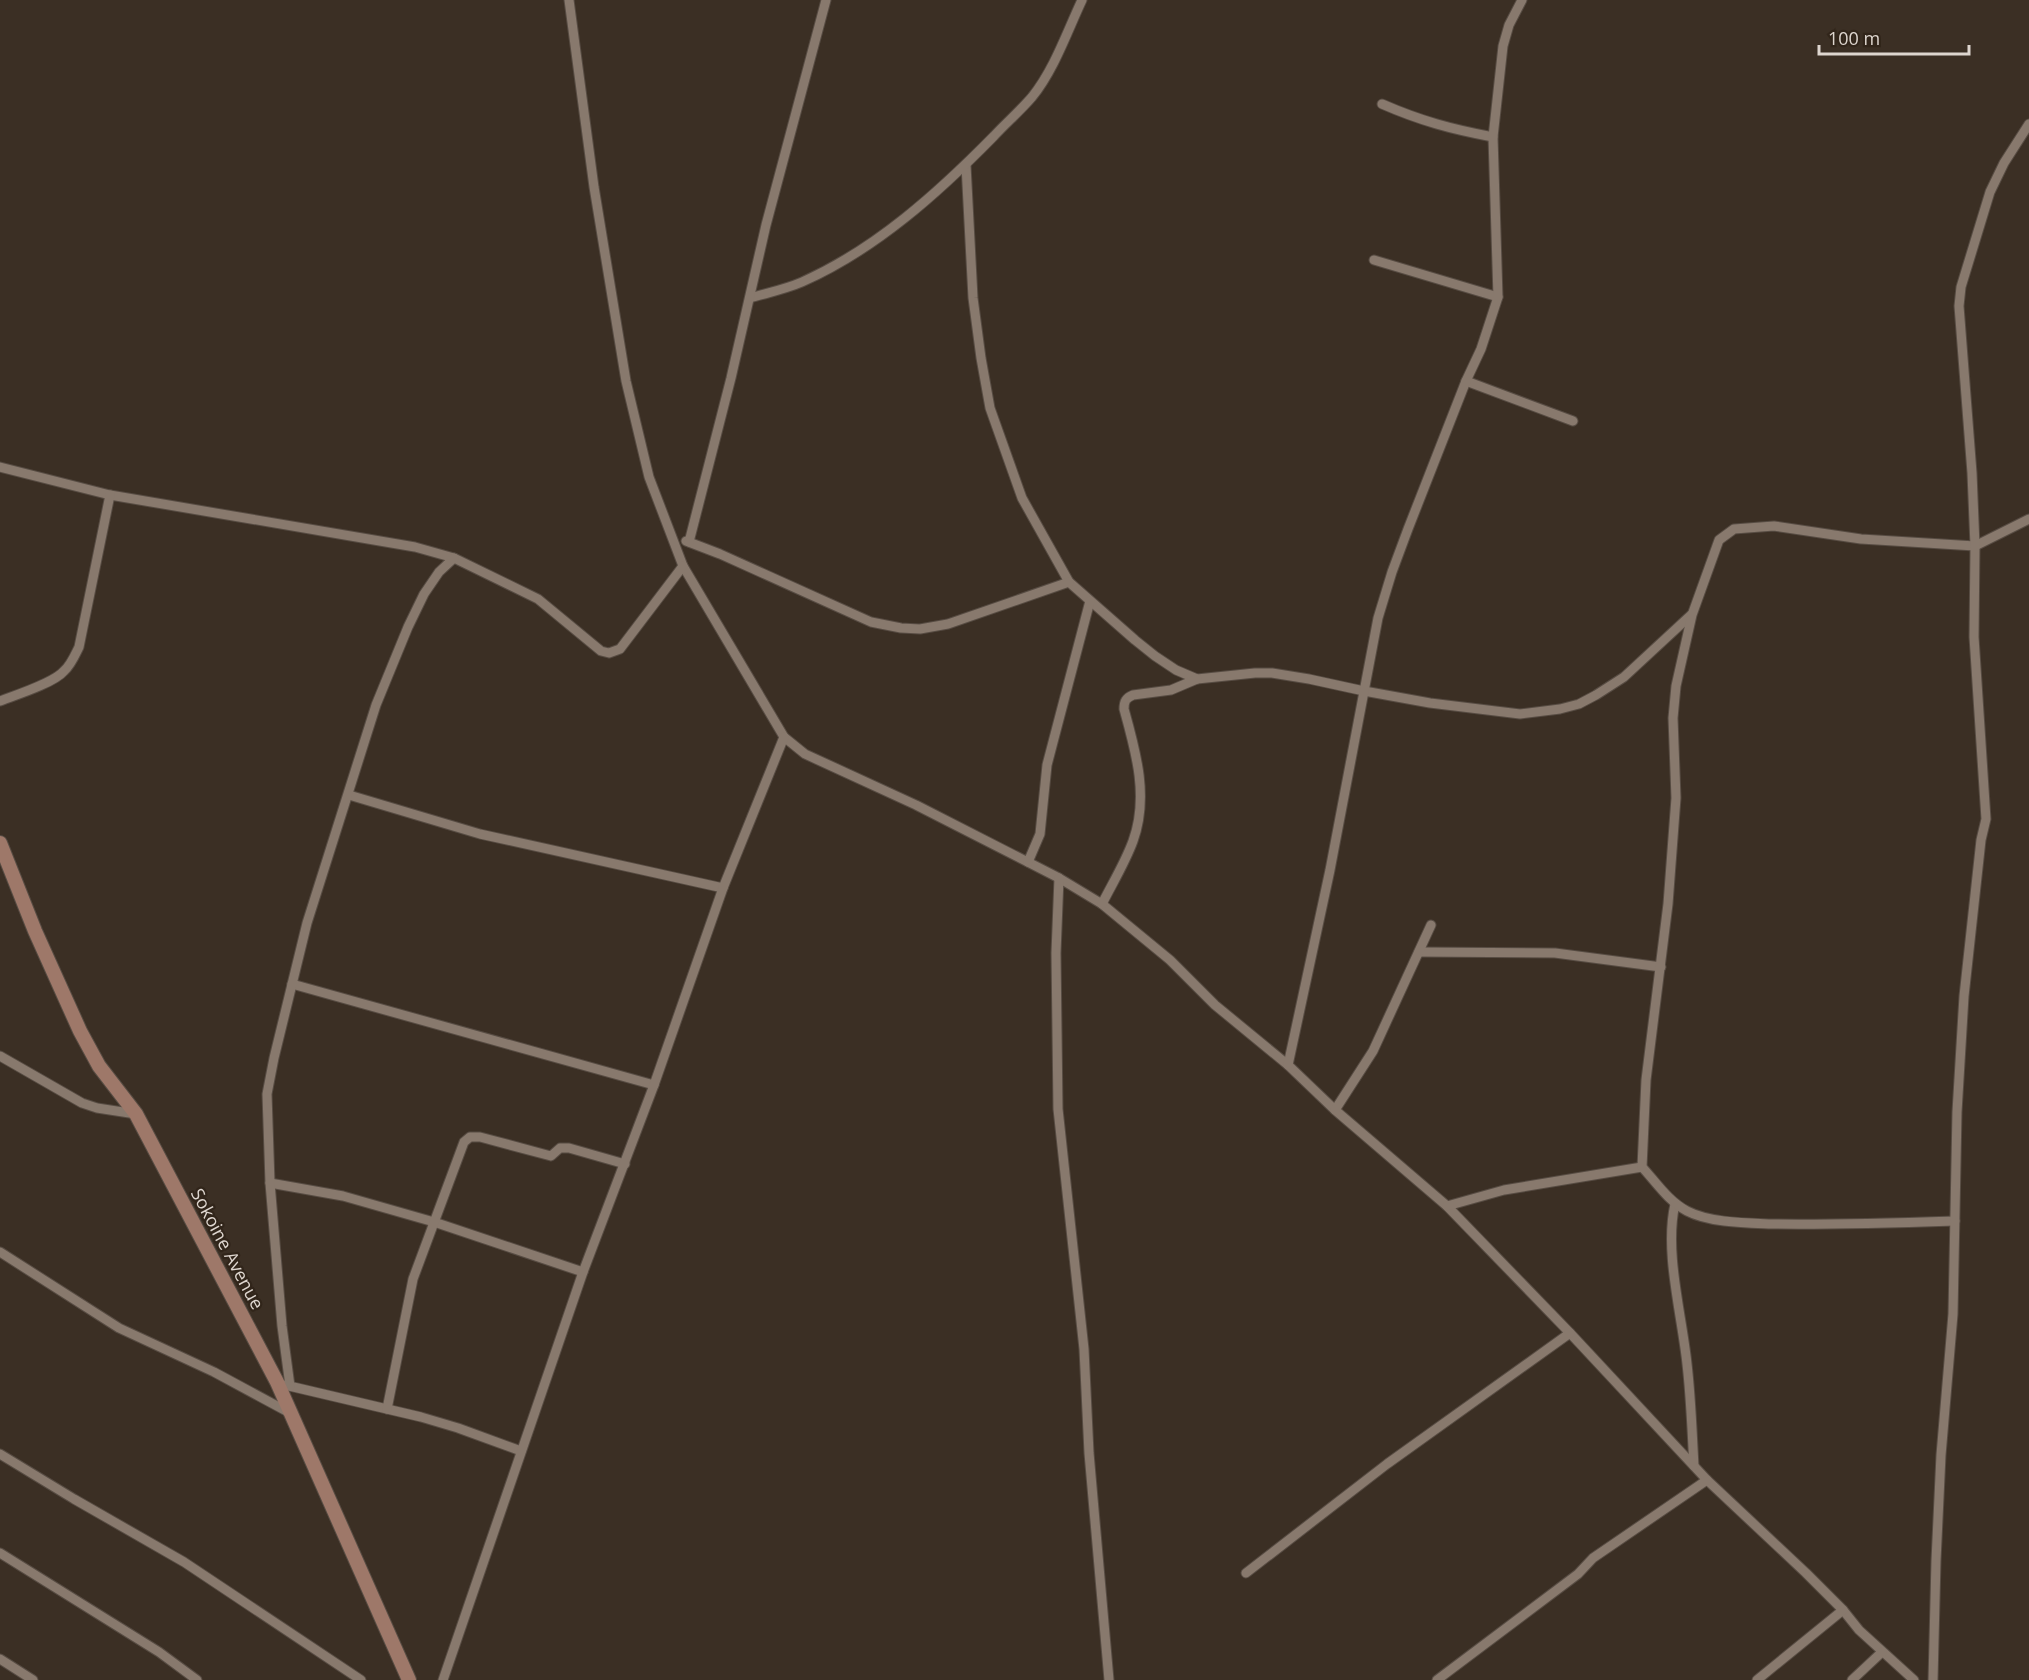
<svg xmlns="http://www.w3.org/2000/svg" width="2029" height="1680" font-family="'Open Sans',sans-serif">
	<rect width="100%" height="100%" fill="#3b2f24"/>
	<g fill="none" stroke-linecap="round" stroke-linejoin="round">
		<defs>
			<g id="street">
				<polyline points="569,0 594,187 626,381 649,477 683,566 784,737 805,754 916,805 1059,878 1102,904 1170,960 1215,1005 1288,1065 1335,1110 1447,1206 1570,1333 1707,1480 1806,1573 1843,1610 1859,1630 1914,1680"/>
				<path d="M1382,104C1421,121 1451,129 1493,137"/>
				<polyline points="966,165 973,298 981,358 990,408 1022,498 1069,582 1135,640 1155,656 1176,670 1197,679 1255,673 1272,673 1309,679 1364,691 1430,703 1520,714 1560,709 1579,704 1596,695 1624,677 1691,615"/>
				<polyline points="1374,260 1498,297"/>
				<path d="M750,298C767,293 786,289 802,282C876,249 938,193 994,136C1006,123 1020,111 1032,97C1054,70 1067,32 1082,0"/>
				<polyline points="1466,381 1573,421"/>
				<polyline points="0,467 110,495 374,540 415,547 454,558 538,599 601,651 609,653 620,649 683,566"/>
				<polyline points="686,541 720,554 871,622 901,628 920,629 948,624 1069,582"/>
				<polyline points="689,542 731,378 766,225 826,0"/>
				<path d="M0,701C16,695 54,683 64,671C71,665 75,655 79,647L110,495"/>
				<polyline points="349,795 480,834 723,888"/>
				<polyline points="1028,862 1040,834 1047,765 1090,601"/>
				<polyline points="1059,878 1056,953 1058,1109 1084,1349 1089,1453 1109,1680"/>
				<path d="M1102,904C1112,884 1125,863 1133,841C1149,797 1136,752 1124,709C1124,701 1126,698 1133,695L1171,690L1197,679"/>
				<polyline points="1419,952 1555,953 1661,967"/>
				<polyline points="292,984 654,1085"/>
				<polyline points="0,1056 82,1103 97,1108 136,1114"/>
				<polyline points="1288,1065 1330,870 1378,618 1392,572 1408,529 1466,381 1481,349 1498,297 1493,137 1503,46 1509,25 1522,0"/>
				<polyline points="1335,1110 1373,1051 1431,925"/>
				<polyline points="270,1183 343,1196 434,1222 583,1272"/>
				<path d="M1675,1204C1664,1252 1682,1315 1687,1364C1691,1398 1692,1432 1694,1466"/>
				<polyline points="1447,1206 1504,1190 1642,1167"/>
				<path d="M1955,1221C1894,1223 1833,1225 1772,1224C1747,1223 1710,1223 1687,1211C1668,1201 1656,1182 1642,1167L1646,1080L1668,904L1676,798L1673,718L1676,686L1692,615L1719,540L1734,529L1774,526L1861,539L1975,546L2029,519"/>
				<polyline points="0,1252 119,1328 214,1372 290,1413"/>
				<polyline points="285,1385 421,1417 458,1428 521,1451"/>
				<polyline points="290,1386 282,1326 270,1183 267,1094 274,1058 307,923 376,705 408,627 424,594 439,572 454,558"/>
				<polyline points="387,1409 413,1279 464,1142 470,1137 480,1137 551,1156 560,1148 569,1148 625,1164"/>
				<polyline points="0,1454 74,1499 184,1562 361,1680"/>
				<polyline points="0,1553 159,1652 197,1680"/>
				<polyline points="1246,1573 1387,1464 1570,1333"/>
				<polyline points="0,1659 33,1680"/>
				<polyline points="443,1680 583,1272 654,1085 723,888 784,737"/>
				<polyline points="1437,1680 1578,1574 1593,1558 1707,1480"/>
				<polyline points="1757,1680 1843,1610"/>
				<polyline points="1852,1680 1882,1652"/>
				<polyline points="1933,1680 1936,1561 1941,1455 1953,1314 1957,1112 1964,996 1981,840 1986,819 1974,637 1975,546 1972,473 1959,306 1961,287 1990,192 2004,163 2029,124"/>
			</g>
			<polyline id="secondary" points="0,843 35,931 80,1031 99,1066 136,1114 277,1382 409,1680"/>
		</defs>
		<use href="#street" stroke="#574c43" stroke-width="11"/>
		<use href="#secondary" stroke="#574c43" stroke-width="16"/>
		<use href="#street" stroke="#88796d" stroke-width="9"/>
		<use href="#secondary" stroke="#9e7869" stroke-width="14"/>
	</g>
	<g text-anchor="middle" stroke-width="4.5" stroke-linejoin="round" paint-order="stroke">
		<g font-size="18" fill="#ded6cf" stroke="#31251a">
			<text transform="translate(227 1249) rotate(62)" y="6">Sokoine Avenue</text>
		</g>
	</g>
	<path d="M1819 45v9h150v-9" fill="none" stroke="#ded6cf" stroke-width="3"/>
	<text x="1828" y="45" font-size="18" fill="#ded6cf" stroke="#31251a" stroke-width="4.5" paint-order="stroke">100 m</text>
</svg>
